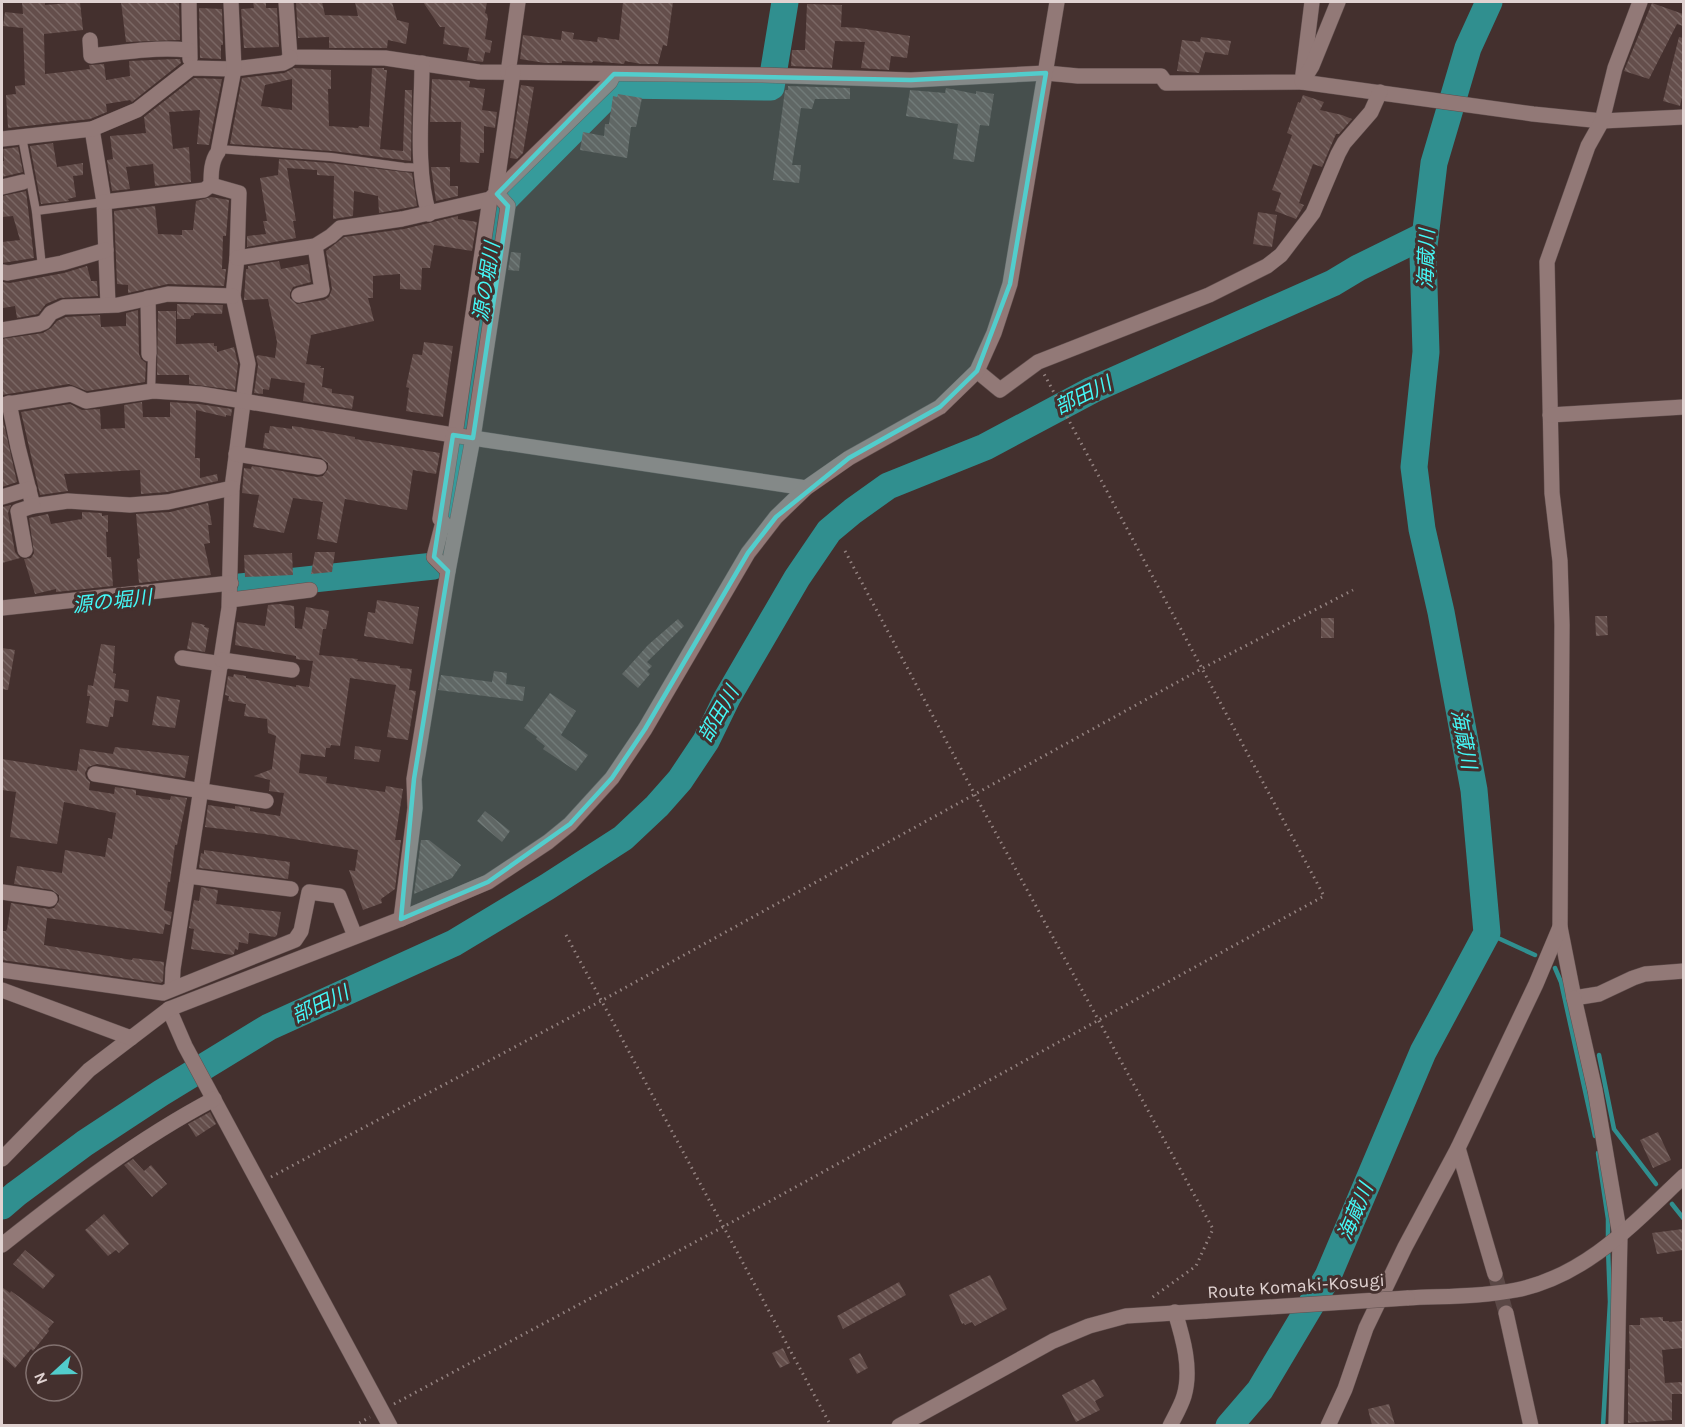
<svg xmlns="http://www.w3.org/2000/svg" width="1685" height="1427" font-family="Karla,'Noto Sans JP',sans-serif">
	<defs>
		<pattern id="building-back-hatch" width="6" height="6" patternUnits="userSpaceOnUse" patternTransform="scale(1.5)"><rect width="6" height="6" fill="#644e4b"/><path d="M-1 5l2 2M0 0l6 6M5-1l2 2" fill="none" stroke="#7a6764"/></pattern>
	</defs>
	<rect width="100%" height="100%" fill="#44302e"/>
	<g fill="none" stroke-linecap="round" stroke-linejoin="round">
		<g stroke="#308f8f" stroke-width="4.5">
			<polyline points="1487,933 1535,955"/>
			<polyline points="1555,968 1561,982 1595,1136"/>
			<polyline points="1599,1055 1614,1129 1656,1184"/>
			<polyline points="1598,1153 1608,1219 1608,1240"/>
			<polyline points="1672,1204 1684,1219"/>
			<polyline points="1603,1426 1610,1302 1608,1248"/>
		</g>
		<g stroke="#308f8f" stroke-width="27">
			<polyline points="240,587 434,566 443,557 458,468 497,207 618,85 771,87 785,2"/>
			<polyline points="2,1206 16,1194 85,1143 161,1093 269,1027 454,943 547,887 623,838 657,806 680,780 706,741 727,698 797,578 829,531 853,511 888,486 985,447 1092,390 1333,283 1358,268 1425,235"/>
			<polyline points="1229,1426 1260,1390 1328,1276 1423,1052 1487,933 1474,790 1441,612 1422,529 1414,467 1426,352 1423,254 1434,163 1468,48 1489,2"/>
		</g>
	</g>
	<g fill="url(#building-back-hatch)" fill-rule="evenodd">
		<polygon points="22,2 45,2 45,5 80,2 83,30 44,34 45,74 90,69 89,65 104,64 106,80 130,76 129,61 176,59 180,59 181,63 132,102 130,100 106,104 107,112 90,119 8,128 6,95 16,94 15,86 25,85 23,28 3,26 5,12 23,14"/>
		<polygon points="121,2 179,2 180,40 126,42"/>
		<polygon points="253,2 266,2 266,8 277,8 279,47 244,48 241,9 254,8"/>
		<polygon points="296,2 322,2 325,15 358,16 355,2 392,2 397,20 409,23 406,44 388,40 387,48 329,48 329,37 298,38"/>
		<polygon points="423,2 487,2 485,13 487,14 488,19 485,39 492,41 490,53 485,52 483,62 467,60 469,48 443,44 445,27 440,27"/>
		<polygon points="623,2 673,2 667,46 663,45 658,64 641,64 625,61 624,64 593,61 592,63 562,61 562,63 545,63 520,59 523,35 561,40 562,31 574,33 573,39 597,42 598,37 619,40"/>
		<polygon points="1652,3 1683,14 1683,26 1677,24 1649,79 1624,71"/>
		<polygon points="807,4 842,5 841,27 859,28 910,36 907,58 891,56 889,70 861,68 865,42 835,41 832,68 791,66 792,50 805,50"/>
		<polygon points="199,8 222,9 223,45 221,45 221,59 200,58"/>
		<polygon points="1201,37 1231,41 1228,55 1205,52 1199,73 1177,71 1182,40 1200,42"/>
		<polygon points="1679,37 1683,38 1683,93 1680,106 1663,101"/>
		<path d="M294,68L331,70V89H328L329,126L358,128L359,126L369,127L372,68H384V70H387L380,149L403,151L405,90H412L411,161L332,151L230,144L242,78L284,73ZM292,79V110L261,106L265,85Z"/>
		<polygon points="194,78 222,79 209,145 197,144 200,110 169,112 173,149 189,147 191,182 155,186 153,164 126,167 130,189 112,191 107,160 113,159 110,136 146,133 144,117"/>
		<polygon points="432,79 470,81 469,87 485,89 482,110 497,112 495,128 484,126 484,153 480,153 479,163 460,162 461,122 430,122"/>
		<polygon points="521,85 534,87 523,153 517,159 510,158"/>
		<polygon points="788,86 850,88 850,99 815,99 812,109 801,108 792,165 801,165 799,183 773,180 785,90 788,90"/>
		<polygon points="946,88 976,94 976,91 994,94 989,126 980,125 974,162 953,159 958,124 906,116 910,90 945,93"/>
		<polygon points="618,94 642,98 636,127 631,127 627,158 580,150 583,132 604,136 605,124 609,124 613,96 617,97"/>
		<polygon points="1303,95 1324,102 1320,110 1342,115 1352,119 1339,134 1336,134 1322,167 1313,164 1299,203 1304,205 1296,219 1275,211 1281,193 1272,190 1292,135 1287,133 1298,102 1300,103"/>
		<polygon points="53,143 57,167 83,163 83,175 73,176 76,197 68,199 69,201 41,204 30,146"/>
		<polygon points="18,147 23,172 2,177 2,161 4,161 3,149"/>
		<polygon points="279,159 330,163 412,173 417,206 379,213 378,196 354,191 353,216 333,219 334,176 317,175 317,170 287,168 296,221 293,221 296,238 247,247 247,236 266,234 263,221 267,221 260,178 278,175"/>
		<polygon points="431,167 450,167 450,186 458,186 458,196 436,201"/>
		<polygon points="26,191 34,258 2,263 2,242 20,240 13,216 2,217 2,196"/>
		<polygon points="211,197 229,200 226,236 223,236 222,269 226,269 224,286 168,284 128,293 128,285 117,284 114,211 155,206 158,234 182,235 182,230 193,230 196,201"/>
		<polygon points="1258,212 1277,215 1272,247 1253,244"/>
		<polygon points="458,216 458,219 477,222 472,251 434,245 430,268 422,268 421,290 400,289 400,274 373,276 373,298 368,298 374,321 311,335 306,364 321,366 320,368 324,368 322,387 332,389 332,393 354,396 352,409 303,401 305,383 271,378 269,390 263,389 263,394 254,393 258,365 256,357 258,355 275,358 277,342 268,299 244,300 246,269 248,269 248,266 279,261 281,269 308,264 311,282 293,287 290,293 290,298 297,304 324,300 329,297 332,289 326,251 344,237 404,229"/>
		<polygon points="511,252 521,253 519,271 508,270"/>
		<polygon points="87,266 91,281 97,281 98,296 60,298 46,304 38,314 17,318 15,306 3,308 2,282 10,283 64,273"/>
		<polygon points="177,304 223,305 222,314 194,313 194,315 191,316 190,319 177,319"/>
		<polygon points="138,310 139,354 141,359 146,363 145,382 87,391 69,384 2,395 2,339 43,333 51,328 57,321 66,317 100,315 101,327 126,326 126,313"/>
		<polygon points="158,311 176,311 176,344 214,343 214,346 217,346 217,352 234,347 238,364 235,390 189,384 189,375 157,375"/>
		<polygon points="424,342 453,346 443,417 406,411 409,388 406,387 413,354 422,355"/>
		<polygon points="142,402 143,417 170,417 170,402 199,404 232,409 231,416 226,415 226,417 196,410 195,458 200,458 200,478 217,474 218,481 167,492 141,494 140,470 64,474 68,491 40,495 21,412 70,404 82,410 100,409 101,429 125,428 124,405"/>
		<polygon points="2,415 17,482 2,487"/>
		<polygon points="270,426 292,429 292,426 299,427 355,437 355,439 440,453 436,474 413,470 407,510 345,499 337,543 317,539 323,502 293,498 284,533 253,527 259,495 242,493 244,468 251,469 252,466 317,477 323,476 328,469 328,463 321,458 263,448 265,433 269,433"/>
		<polygon points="208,503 212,525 208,525 210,543 204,544 211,575 139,583 137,559 140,558 136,514 170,512"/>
		<polygon points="11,505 8,513 15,552 20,558 2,563 2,507"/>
		<polygon points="82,512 102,513 102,516 108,515 108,532 106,532 107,557 111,557 113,586 56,592 56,589 35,594 24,559 31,558 34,553 29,518 48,514 51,524 82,519"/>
		<polygon points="315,552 335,552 332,572 311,574"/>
		<polygon points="292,553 293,575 245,577 244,555"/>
		<polygon points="377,600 419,607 413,644 364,636 368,612 375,613"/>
		<polygon points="280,604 294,606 295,628 302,629 306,607 329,611 326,629 323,629 319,655 358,659 357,661 400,666 400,668 412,669 409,690 416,691 408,740 387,737 396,685 350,678 340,746 331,745 330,748 326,748 325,757 301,754 299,773 327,777 326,783 385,792 386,786 403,789 395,840 401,840 395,889 381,899 382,903 363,910 349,870 355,871 358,850 264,834 205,827 208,805 235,809 235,806 250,808 250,811 280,816 284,793 269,791 270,780 254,776 272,769 276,736 268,733 267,719 244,716 246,704 228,701 229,696 225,695 228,676 233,677 234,674 246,676 246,678 296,687 296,685 309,687 313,661 296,659 296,656 235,645 237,622 265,626 268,605"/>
		<polygon points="1595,616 1607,616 1608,635 1596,636"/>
		<rect x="1321" y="618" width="13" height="20"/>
		<polygon points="678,619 684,626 647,662 652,666 647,671 650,674 638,688 622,674 648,645"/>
		<polygon points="192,622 205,625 204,627 209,628 205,652 187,649"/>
		<polygon points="101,644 115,646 113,673 116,674 114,688 129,690 128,702 115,700 113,717 110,717 108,727 86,723 90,696 87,696 88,685 93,686"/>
		<polygon points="2,648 15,650 8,690 2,689"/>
		<polygon points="494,671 507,673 506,684 525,687 523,701 438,690 441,675 492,682"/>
		<polygon points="550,693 576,711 561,735 588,755 576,771 543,749 545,746 536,739 537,737 524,728"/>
		<polygon points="157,696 180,700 175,728 152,725"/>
		<polygon points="355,746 381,750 379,762 354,759"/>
		<polygon points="115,747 189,756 185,778 97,764 88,767 85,773 86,778 90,782 89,790 114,794 115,787 136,790 136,795 170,800 171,796 187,798 177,845 175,845 170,882 168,882 164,910 172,912 170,925 165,924 163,934 47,918 44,945 132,960 133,958 164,962 163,981 161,983 2,960 2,931 6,931 7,929 11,903 49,909 54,908 59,901 59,895 52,890 14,884 17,866 62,873 65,850 105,857 108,838 112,839 116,813 64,802 57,844 10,837 16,792 2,790 2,759 77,771 80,749 113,754"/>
		<polygon points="485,811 510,831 502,842 477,821"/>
		<polygon points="421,840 429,840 461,865 452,878 414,894"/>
		<polygon points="204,850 290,862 288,879 199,868 201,853 204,854"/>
		<polygon points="201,887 218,890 216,904 281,912 277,935 275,937 249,933 248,944 239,942 238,950 235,949 234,954 232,955 191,949 194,929 189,928 194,900 199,901"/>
		<polygon points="210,1112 216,1124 196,1137 188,1124"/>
		<polygon points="1658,1132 1671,1160 1653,1168 1640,1140"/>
		<polygon points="133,1159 144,1171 151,1165 167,1184 152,1197 124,1165"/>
		<polygon points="104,1214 129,1244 119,1253 116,1250 108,1256 85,1230"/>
		<polygon points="1683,1229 1683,1250 1657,1254 1652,1233"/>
		<polygon points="25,1250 55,1275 43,1289 13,1264"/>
		<polygon points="990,1275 1007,1309 975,1326 972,1322 965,1325 964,1323 962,1324 949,1295"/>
		<polygon points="899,1282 906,1295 843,1329 837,1316"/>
		<polygon points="2,1287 10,1293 11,1291 54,1322 48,1329 49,1331 33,1351 31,1349 15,1368 2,1356"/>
		<polygon points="1663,1317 1663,1321 1669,1321 1669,1322 1682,1321 1683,1348 1662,1350 1665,1383 1682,1382 1683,1394 1672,1394 1672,1420 1628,1423 1628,1369 1630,1369 1629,1325 1640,1325 1640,1318"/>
		<polygon points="783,1348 790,1363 780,1368 772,1353"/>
		<polygon points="860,1353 868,1368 857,1374 849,1359"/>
		<polygon points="1094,1379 1104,1396 1095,1401 1100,1410 1076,1422 1062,1395"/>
		<polygon points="1389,1404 1395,1425 1372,1425 1368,1409"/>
	</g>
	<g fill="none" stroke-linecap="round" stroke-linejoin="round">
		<polyline stroke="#5b4846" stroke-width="15" stroke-dasharray="15 8" stroke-linecap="butt" points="1495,1274 1506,1313"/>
		<defs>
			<g id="service">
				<polyline points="22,137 36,211 42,267"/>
				<polyline points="218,149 331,157 404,167 422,168"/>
				<polyline points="36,211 104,202"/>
				<polyline points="149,354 152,357 151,392"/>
			</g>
			<g id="minor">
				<polyline points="189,2 190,59"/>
				<polyline points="286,2 290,57 385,58 479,72 761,75 911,80 1046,73 1078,76 1161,76 1166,83 1302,82 1312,2"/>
				<polyline points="1338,2 1312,66 1302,82 1533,114 1602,121 1684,117"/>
				<polyline points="1640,2 1615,68 1602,121 1588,146 1547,262 1552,493 1560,561 1562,625 1560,927 1574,998 1599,994 1633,978 1645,974 1684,971"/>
				<path d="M90,40L91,56C123,52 156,47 188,50"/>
				<path d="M422,63C422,109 415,170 429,214"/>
				<polyline points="508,73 518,2"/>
				<polyline points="92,129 104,202 108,305"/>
				<polyline points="2,139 92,129 137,110 191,68 234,69 283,63 289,60 290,57"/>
				<path d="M211,185C211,174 211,161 218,152L234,69L231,2"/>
				<polyline points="2,187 23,182"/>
				<polyline points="104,202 204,190 211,185 239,193 237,258 233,296 248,364 232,488 229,608 173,969 172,989"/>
				<polyline points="237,258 315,246 331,236 340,228 402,219 490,199 610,82 614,74"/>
				<polyline points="2,272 8,273 62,263 106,250"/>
				<polyline points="299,295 322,290 315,246"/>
				<polyline points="148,298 149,354"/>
				<polyline points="2,330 39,324 44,322 51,313 64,307 118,305 168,294 233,296"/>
				<polyline points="977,371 1000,390 1038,362 1209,295 1267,266 1281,255 1313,213 1338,154 1344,143 1371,112 1380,92"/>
				<polyline points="9,403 18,447 33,506 68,501 130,505 168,502 232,488"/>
				<polyline points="2,405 71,394 86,401 153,391 200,394 453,435 806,488"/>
				<polyline points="1550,415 1684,407"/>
				<polyline points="455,435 490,199"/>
				<polyline points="236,454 319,467"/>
				<polyline points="2,497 29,489"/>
				<polyline points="25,550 18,511 33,506"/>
				<polyline points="448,571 434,557 443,522 440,519 453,435"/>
				<polyline points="230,600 310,590"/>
				<polyline points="2,608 231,583"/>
				<polyline points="182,658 222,664"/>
				<polyline points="222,660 292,670"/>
				<polyline points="95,774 266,801"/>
				<polyline points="188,876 291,889"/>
				<polyline points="2,892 50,899"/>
				<polyline points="401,919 415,808 414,779 448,571 473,438 508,206 497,194 496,189 513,72"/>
				<polyline points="2,970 163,993 295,940 301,931 309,892 339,896 355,936"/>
				<polyline points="1574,998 1595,1090 1620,1236 1616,1426"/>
				<polyline points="169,1009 185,1046 390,1426"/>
				<polyline points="1458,1148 1495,1274"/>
				<polyline points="2,1159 89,1070 131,1038"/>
				<path d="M2,1245C69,1192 138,1139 214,1099"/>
				<polyline points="1506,1313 1531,1426"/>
				<path d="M1170,1426C1175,1416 1181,1406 1184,1396C1192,1369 1183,1338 1175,1312"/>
				<polyline points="1328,1426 1345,1389 1366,1328 1405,1247 1458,1148 1536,984 1560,927"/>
			</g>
			<polyline id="tertiary" points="2,990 131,1038 169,1009 401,919 488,882 548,842 570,824 612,778 645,729 748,553 776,517 806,488 849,458 940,407 977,371 994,333 1010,284 1057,2"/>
			<g id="secondary">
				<path d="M1407,1298C1443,1296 1480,1297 1516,1290C1586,1276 1634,1223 1684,1176"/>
				<polyline points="899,1426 1053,1341 1089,1326 1126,1316 1207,1311"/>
			</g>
		</defs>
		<use href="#service" stroke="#614f4e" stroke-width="9"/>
		<use href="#minor" stroke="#614f4e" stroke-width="16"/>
		<use href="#tertiary" stroke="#614f4e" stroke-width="16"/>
		<use href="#secondary" stroke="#614f4e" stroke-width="16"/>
		<g stroke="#948381" stroke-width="3" stroke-dasharray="1.5 4.5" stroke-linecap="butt">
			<polyline points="845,551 975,795 1213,1229 1196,1266 1150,1299"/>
			<polyline points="566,935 831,1426"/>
			<polyline points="271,1177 601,1001 1203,668 1353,590"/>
			<polyline points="394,1404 723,1227 1324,896 1044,374"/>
			<polyline points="354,1426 370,1417"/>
		</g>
		<use href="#service" stroke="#927977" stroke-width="8"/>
		<use href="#minor" stroke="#927977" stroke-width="15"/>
		<use href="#tertiary" stroke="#927977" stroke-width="15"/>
		<use href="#secondary" stroke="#927977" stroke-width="15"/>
		<defs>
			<polyline id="secondary-bridge" points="1207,1311 1407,1298"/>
		</defs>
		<use href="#secondary-bridge" stroke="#614f4e" stroke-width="16" stroke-linecap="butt"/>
		<use href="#secondary-bridge" stroke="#927977" stroke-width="15"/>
	</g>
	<path fill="#52cdcc" fill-opacity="0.2" stroke="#52cdcc" stroke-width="4.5" stroke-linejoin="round" d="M1046,73L1010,284L977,371L940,407L849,458L776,517L748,553L645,729L612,778L570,824L488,882L401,919L414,779L448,571L434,557L453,435L473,438L508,206L497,194L614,74L911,80Z"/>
	<g text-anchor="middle" stroke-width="6" stroke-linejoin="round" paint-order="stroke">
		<g font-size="18" fill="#e0d2d1" stroke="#44302e">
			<text transform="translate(1296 1286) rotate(-4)" y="6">Route Komaki-Kosugi</text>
		</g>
		<g font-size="20" font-style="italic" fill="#44f7f6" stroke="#44302e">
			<text transform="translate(1426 259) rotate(-88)" y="7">海蔵川</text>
			<text transform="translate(486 282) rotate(-81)" y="7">源の堀川</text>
			<text transform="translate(1083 395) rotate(-26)" y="7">部田川</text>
			<text transform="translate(112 601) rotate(-6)" y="7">源の堀川</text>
			<text transform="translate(718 714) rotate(-60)" y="7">部田川</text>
			<text transform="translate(1464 739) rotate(79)" y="7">海蔵川</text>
			<text transform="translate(320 1004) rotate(-25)" y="7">部田川</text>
			<text transform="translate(1355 1212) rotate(-67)" y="7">海蔵川</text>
		</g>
	</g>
	<rect width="1685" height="1427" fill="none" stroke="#e0d2d1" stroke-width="6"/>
	<g transform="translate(54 1373) rotate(248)"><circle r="28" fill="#44302e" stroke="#82716f" stroke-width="1.5"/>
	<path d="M0-4.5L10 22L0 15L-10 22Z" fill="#52cdcc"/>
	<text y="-9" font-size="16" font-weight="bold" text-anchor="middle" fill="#e0d2d1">N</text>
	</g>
</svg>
